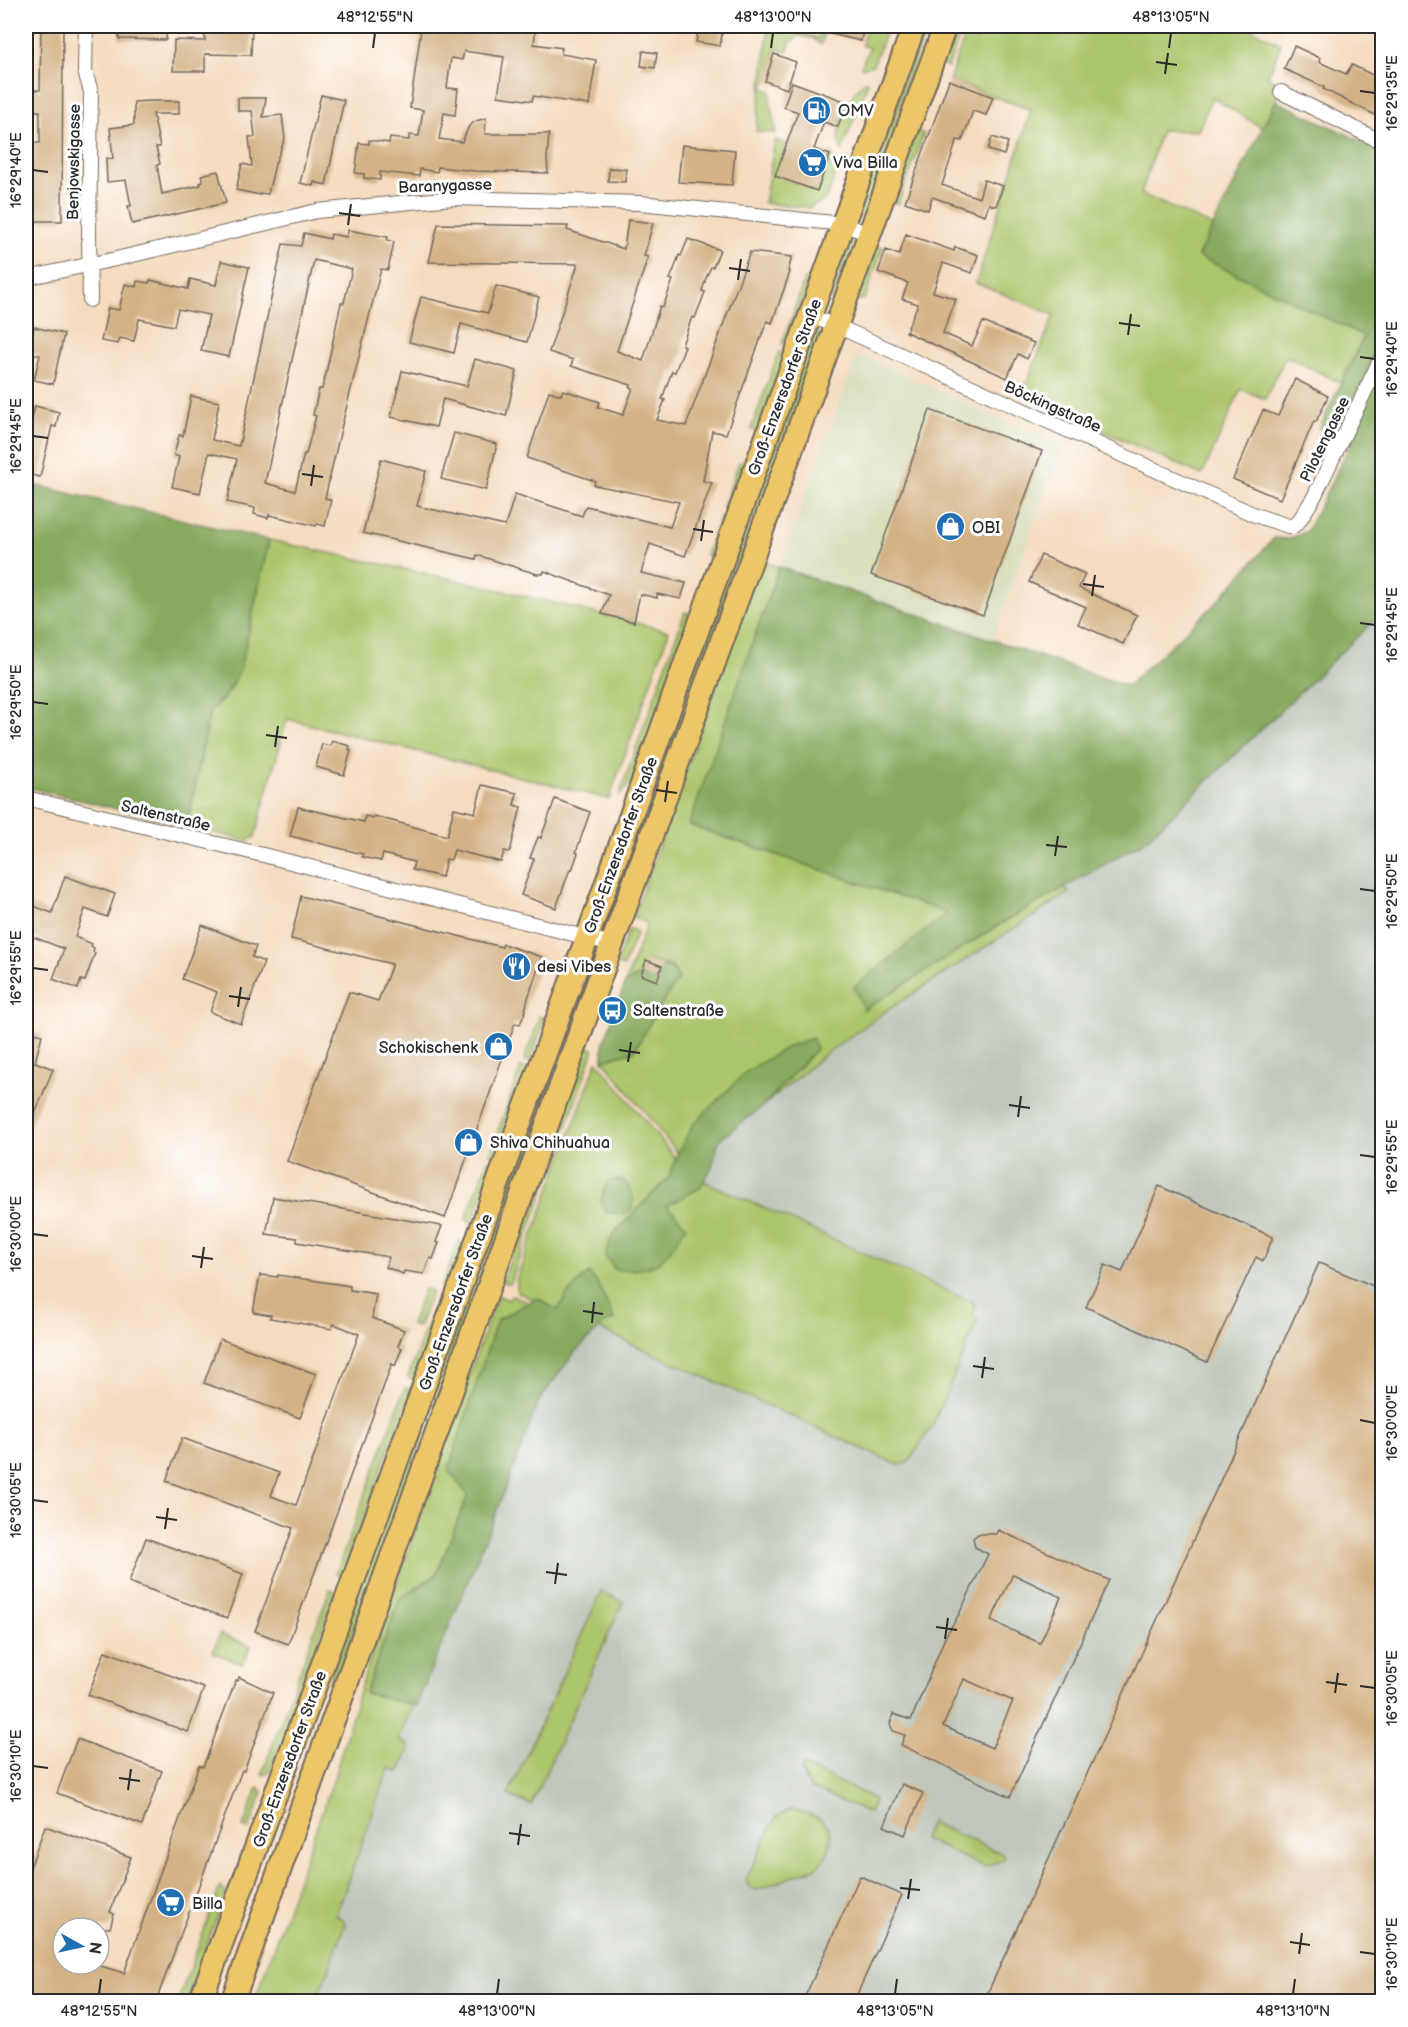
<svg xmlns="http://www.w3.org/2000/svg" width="1408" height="2027" font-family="'Balsamiq Sans',sans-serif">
	<rect width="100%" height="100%" fill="#fff"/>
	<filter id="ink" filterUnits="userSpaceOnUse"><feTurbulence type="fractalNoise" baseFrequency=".0167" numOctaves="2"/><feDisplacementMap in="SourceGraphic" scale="12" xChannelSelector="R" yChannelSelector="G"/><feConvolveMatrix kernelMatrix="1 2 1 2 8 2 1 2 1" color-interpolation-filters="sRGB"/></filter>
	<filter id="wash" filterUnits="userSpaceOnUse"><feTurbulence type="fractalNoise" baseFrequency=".008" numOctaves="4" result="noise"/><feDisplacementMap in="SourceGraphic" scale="24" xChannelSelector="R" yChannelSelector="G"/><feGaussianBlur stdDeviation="1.35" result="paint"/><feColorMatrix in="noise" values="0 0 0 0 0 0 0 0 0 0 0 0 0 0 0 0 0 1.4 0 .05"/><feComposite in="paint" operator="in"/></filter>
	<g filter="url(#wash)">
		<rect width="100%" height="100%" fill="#f5dbbf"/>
		<polygon fill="#dadfbd" points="865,357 1061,446 993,639 779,567 856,358"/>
		<polygon fill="#c0c7ba" points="1382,613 1382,2001 296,2002 543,1330 670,1171 992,929 1145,841"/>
		<g fill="#abc56b" stroke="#6b784b" stroke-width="1.5">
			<polygon points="769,26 818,38 820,32 824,33 821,45 813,38 799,36 791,41 787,52 776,49 763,88 771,92 770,100 776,133 756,131"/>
			<polygon points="867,26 877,26 887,29 873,65 863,68 861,67 869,48 862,45"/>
			<polygon points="923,26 928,26 901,99 891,145 866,214 861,217 857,213"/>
			<polygon points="954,26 963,26 948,67 939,64"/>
			<polygon points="980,26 1057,28 1060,26 1246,26 1281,44 1268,77 1283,86 1262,128 1212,97 1198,131 1161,130 1141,194 1213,226 1198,256 1364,336 1341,383 1286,356 1265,399 1241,389 1202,475 1022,395 1054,315 976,283 1031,110 949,80 965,36 977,40"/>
			<path d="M865,81L868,82L842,150C832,134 850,92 865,81Z"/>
			<polygon points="916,131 924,134 898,204 890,201"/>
			<path d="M775,140L786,145L776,176L817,191L831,153L837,165C833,178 830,205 813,205L811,208L764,203Z"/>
			<polygon points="850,239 855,244 833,301 831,301 844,259 843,251 846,241"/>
			<polygon points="875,245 883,247 865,298 859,301 856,300"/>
			<polygon points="805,279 812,281 788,346 782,344"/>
			<polygon points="816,334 822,337 615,912 605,908 812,336"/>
			<polygon points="779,352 785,354 757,431 751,429"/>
			<polygon points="739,462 746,464 729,509 723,508"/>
			<polygon points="720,517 726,518 711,557 706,555"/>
			<polygon points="269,540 475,584 669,631 609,799 287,719 255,837 247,841 187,826 210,710 222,701 232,687 248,636"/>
			<polygon points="761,561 779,567 689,825 948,913 855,987 864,1009 992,929 1064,887 1069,893 883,1013 824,1055 762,1107 815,1049 693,1125 678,1154 603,1060 634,1051 657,1011 678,978 672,967 647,960 641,975 628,981 624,986 647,923 633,917"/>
			<polygon points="685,612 691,614 631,782 619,796"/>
			<polygon points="629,928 637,932 623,967 616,964"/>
			<polygon points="540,1016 545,1019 530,1062 524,1061"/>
			<polygon points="587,1047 593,1049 593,1052 510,1284 502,1282"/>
			<polygon points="555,1050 558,1052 542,1116 358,1616 335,1685 329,1683 349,1614"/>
			<polygon points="597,1061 676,1159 669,1177 612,1235 700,1188 704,1181 974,1303 975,1308 973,1316 978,1320 933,1425 908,1463 898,1465 599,1329 603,1325 567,1294 558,1311 537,1298 534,1300 517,1292 517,1278"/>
			<polygon points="521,1067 528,1070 496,1157 490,1154"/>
			<polygon points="488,1160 494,1162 472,1223 466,1220 466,1218"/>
			<polygon points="459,1241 465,1243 448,1289 441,1287"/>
			<polygon points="424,1289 432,1291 418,1327 411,1325"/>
			<polygon points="497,1295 508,1300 512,1295 529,1303 497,1321 448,1470 468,1495 436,1575 400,1598 365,1693 412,1705 399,1741 407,1744 409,1748 401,1769 398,1772 389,1768 336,1915 343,1919 345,1924 328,1972 314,2001 254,2002 334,1778 359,1692"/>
			<polygon points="438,1296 445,1299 414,1380 408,1377"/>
			<polygon points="405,1388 411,1390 342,1575 336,1573"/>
			<polygon points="330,1589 336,1591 269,1773 264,1775 262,1774"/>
			<polygon points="601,1592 623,1602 531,1805 508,1795"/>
			<polygon points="220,1634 251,1646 243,1664 213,1652"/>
			<polygon points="804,1766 875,1799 869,1813 810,1788 801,1771"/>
			<polygon points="258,1787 262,1791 262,1794 249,1829 243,1827"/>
			<path d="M792,1809C802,1812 814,1814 823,1821C838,1834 829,1856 817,1867L757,1890C750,1889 747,1886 746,1879L776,1817Z"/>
			<polygon points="930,1822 1005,1855 1003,1860 984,1867 923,1839"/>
			<polygon points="220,1887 226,1893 186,2001 178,2001"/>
		</g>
		<g fill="#88aa5f" stroke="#5a6a45" stroke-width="1.5">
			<polygon points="1276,101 1382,151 1382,613 1145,841 992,929 864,1010 854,987 947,913 689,825 779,567 1127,686 1216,603 1274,538 1289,539 1307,531 1351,443 1319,429 1364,336 1198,256"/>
			<path d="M26,483L269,540L240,670C232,687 225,699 210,710L187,826L26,787Z"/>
			<polygon points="662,966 672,967 679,978 657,1011 634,1051 603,1060 603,1045 624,986 628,981 641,975 657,981"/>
			<path d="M812,1038L816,1049L762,1107L719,1140L712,1167L700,1188L667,1205L686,1226C665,1259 659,1273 615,1270L605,1256L612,1235L669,1177L678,1152L693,1125L746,1072L787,1047Z"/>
			<path d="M611,1180H623C632,1190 635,1197 631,1210L623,1215L606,1212L601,1202L604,1189Z"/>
			<polygon points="589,1273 598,1284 614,1319 603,1325 575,1352 540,1399 488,1533 416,1706 365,1693 400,1598 436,1575 468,1495 448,1470 497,1320 537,1298 558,1310 567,1294"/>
		</g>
		<g id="blocks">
			<g fill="#d4b285" fill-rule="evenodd">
				<polygon points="41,26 63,26 62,221 31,221 31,143 40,143 40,111 29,111 30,90 40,90"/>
				<polygon points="119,26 166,26 166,40 119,39"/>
				<polygon points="205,26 252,26 251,55 205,54 205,71 173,71 174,40 205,41"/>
				<polygon points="478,26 536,26 534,44 562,48 561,54 596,60 589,105 533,96 532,101 498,96 504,57 464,51 462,60 451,58 447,88 458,89 455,115 444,113 439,139 462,142 469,126 476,121 486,118 485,134 549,134 547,158 548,173 475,171 438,167 437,172 420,169 419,176 380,172 380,180 364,178 364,174 355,173 359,143 369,144 369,140 389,143 390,138 409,140 409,135 419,136 423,110 410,108 421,29 433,30 434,27 477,33"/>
				<polygon points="699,26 723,26 720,46 696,42"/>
				<polygon points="818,26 864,26 861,41 817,31"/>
				<polygon points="1294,46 1320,58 1319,62 1346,74 1352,65 1383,80 1383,119 1323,89 1324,87 1284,69"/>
				<polygon points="643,51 657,53 655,68 641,66"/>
				<polygon points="774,54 796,62 787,89 765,81"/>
				<polygon points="949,80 993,97 986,115 973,111 962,141 957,140 942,185 979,198 984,180 1003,186 996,206 989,204 985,215 932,197 928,210 905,202"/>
				<polygon points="792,82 847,102 838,127 824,122 814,149 830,155 817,191 775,176 798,112 784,107"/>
				<polygon points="321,95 344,100 326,185 314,182 313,186 300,183"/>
				<polygon points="238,98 266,98 263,117 282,115 285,139 275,164 268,194 260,193 260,195 236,190 242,164 252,166 249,137 255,137 252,111 238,111"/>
				<polygon points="150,101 179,101 179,114 153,114 160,147 156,147 160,164 157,165 162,194 201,185 200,183 203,182 201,175 218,171 226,203 132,224 128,206 131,206 126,180 107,182 106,158 113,159 110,128 134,125 134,102"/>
				<polygon points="992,137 1008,142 1004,155 988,150"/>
				<polygon points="682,145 735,150 732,185 678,182"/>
				<polygon points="609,168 626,169 625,182 608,181"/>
				<polygon points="628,220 653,223 644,256 648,257 617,351 643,361 660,306 663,307 673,280 670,279 675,267 679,255 681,256 688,239 720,250 713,267 711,267 706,278 702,291 705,292 695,318 692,317 682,345 685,346 675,372 672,371 662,399 665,400 657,420 686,426 750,252 792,257 788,271 790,272 772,323 767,321 726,434 712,431 703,481 712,483 685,556 650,544 641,573 686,583 681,599 657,594 657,598 640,594 634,622 602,614 609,595 544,571 543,574 537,574 477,555 476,559 363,533 381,459 426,471 417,506 505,526 515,494 582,516 586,506 670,527 679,502 594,485 595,481 527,458 549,391 561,395 563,390 588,398 600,402 598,407 623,415 633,388 630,387 631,385 571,366 573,360 549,352 578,264 429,262 438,224 568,226 567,230 624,249"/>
				<path d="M348,230L388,237L387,240L394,242L388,270L381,269L341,429L325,498L331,500L325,526L317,524L316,526L269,515L268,518L254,514L255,508L227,502L237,459L209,453L200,493L172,487L179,457L174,455L179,435L183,436L191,396L219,402L212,440L239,446L283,244L301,246L304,233L330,239L331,234L347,237ZM314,260L352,269L344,303H341L326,373L322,389H319L313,415L316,416L306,454H304L295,491L265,483Z"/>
				<polygon points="906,234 954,251 955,247 978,255 972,273 943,263 933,292 956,299 943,333 972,346 983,322 1034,343 1027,359 1018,354 1007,378 906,332 918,304 902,299 908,283 878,272 886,250 899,255"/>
				<polygon points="221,261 249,267 229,357 201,351 209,315 178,309 174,326 139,319 134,341 120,338 118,344 101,341 108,308 119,310 125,284 136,287 137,281 149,283 150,280 188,289 190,279 216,285"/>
				<polygon points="496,286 539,297 527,342 461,324 454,353 409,342 421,297 488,313"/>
				<polygon points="34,327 64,334 53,384 34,380 40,355 28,353"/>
				<polygon points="475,359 517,371 506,416 443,399 436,427 391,417 402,371 467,386"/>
				<polygon points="1295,379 1328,396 1316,422 1314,421 1280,499 1233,479 1263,410 1278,416"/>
				<polygon points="35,406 59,412 56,427 52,426 40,477 26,474 30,456 26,455 26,443"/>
				<polygon points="930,410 1042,451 983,615 871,575"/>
				<polygon points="454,433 497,444 486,490 441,479"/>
				<polygon points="1041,555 1085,574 1079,588 1137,615 1123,644 1078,624 1086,607 1029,582"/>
				<polygon points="332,741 350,746 349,750 351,751 344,775 316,767 322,744 330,746"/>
				<polygon points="482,785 517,793 514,805 521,807 510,852 504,851 501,862 454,850 451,860 446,859 442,877 412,870 414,862 383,854 381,861 362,857 363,854 290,836 298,807 364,822 365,816 373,818 374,816 447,836 454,808 475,813"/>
				<polygon points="555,799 590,812 576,852 578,853 572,870 570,869 556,908 521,895 534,859 530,858 538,837 541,838"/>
				<polygon points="65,876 115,894 107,917 85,909 75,937 92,944 91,946 94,948 93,952 95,953 85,981 81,980 78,989 53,979 64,949 26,934 26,903 52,913"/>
				<polygon points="301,896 502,947 503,944 542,957 528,998 524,1015 520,1024 515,1023 445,1218 287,1161 349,992 378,1001 392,964 291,939"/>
				<polygon points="202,925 256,946 252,957 264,962 241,1024 210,1012 217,992 182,979"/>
				<polygon points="646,960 662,966 657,981 641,975"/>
				<polygon points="26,1031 42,1035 35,1062 53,1069 26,1136"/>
				<polygon points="1159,1186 1273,1237 1263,1261 1256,1257 1207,1362 1086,1307 1105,1265 1122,1272"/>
				<polygon points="273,1197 442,1226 436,1242 439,1243 433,1259 430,1258 424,1274 404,1271 403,1274 386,1267 389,1257 297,1242 297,1238 266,1234"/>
				<polygon points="1319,1263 1383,1290 1383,2001 984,2001"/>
				<polygon points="260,1275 278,1277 278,1275 350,1286 350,1290 376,1294 372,1318 404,1330 398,1346 402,1348 395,1366 392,1364 288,1644 255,1631 293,1528 166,1481 182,1438 279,1473 271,1496 296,1505 359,1334 334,1324 332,1329 270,1318 271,1315 253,1312"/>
				<polygon points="220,1339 316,1374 300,1418 204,1383"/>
				<path d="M998,1530L1109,1580L1010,1797L901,1745L905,1735L893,1731L890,1724L893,1714L911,1720L946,1635L958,1616L988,1554L975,1547L973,1538L978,1534H996ZM1013,1574L1061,1597L1040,1643L991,1621ZM964,1679L1013,1701L992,1748L943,1726Z"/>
				<polygon points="146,1538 243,1574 227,1618 129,1582"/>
				<polygon points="105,1651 204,1688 188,1732 88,1695"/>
				<polygon points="239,1677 273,1693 244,1771 242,1770 156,2001 46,2001 26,1996 26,1879 45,1826 131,1857 110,1912 114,1914 110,1928 63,1928 63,1964 94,1964 124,1973 199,1765 203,1767 236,1680 238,1681"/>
				<polygon points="77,1739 162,1771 142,1825 57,1793"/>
				<polygon points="902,1784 923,1793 905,1835 884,1826"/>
				<polygon points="860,1876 902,1895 854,2001 803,2001"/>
			</g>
		</g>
	</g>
	<g filter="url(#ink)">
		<use href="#blocks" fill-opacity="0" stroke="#72695f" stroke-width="1.5"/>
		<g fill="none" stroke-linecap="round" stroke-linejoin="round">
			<defs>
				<g id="street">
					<polyline points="86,26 85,71 91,92 89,234 90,300"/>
					<polyline points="1281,92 1382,142"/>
					<polyline points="26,278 116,259 317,211 453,198 640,203 843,224 871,235"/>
					<polyline points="810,316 837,326 1255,515 1288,526 1293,526 1299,521 1314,497 1382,356"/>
					<polyline points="26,798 263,855 612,944"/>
				</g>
				<g id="primary">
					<polyline points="200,2002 587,938 914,26"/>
					<polyline points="232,2002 612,944 945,26"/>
				</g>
			</defs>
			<use href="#street" stroke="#72695f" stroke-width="16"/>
			<use href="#primary" stroke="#72695f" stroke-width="26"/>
			<use href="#street" stroke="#fff" stroke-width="14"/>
			<use href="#primary" stroke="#ecc669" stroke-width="22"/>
		</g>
	</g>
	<path fill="none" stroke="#2b2b2b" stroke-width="2" d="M373,48L375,33M771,48L773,33M1169,48L1171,33M1156,62L1177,65M1165,74L1168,53M1360,91L1375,93M33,170L48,172M339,213L360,216M348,225L351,204M729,268L750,271M738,280L741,259M1119,323L1140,326M1128,335L1131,314M1360,357L1375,359M33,436L48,438M302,474L323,477M311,486L314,465M693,529L713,532M701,541L704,520M1083,584L1104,587M1092,596L1095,575M1360,623L1375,625M33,702L48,704M266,735L287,738M275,747L278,726M656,790L677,793M665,802L668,781M1046,845L1067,847M1055,856L1058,836M1360,889L1375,891M33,968L48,970M229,996L250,999M238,1007L241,987M619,1050L640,1053M628,1062L631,1042M1009,1105L1030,1108M1018,1117L1021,1096M1360,1155L1375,1157M33,1234L48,1236M192,1256L213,1259M201,1268L204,1247M583,1311L603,1314M592,1323L594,1302M973,1366L994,1369M982,1378L985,1357M1360,1420L1375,1423M33,1500L48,1502M156,1517L177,1520M165,1529L168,1508M546,1572L567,1575M555,1584L558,1563M936,1627L957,1630M945,1639L948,1618M1326,1682L1347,1685M1360,1686L1375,1688M1335,1693L1338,1673M33,1766L48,1768M119,1778L140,1781M128,1790L131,1769M509,1833L530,1836M518,1845L521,1824M900,1888L920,1890M908,1899L911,1879M1290,1942L1310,1945M1360,1952L1375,1954M1299,1954L1302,1933M99,1994L101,1979M497,1994L499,1979M895,1994L897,1979M1293,1994L1295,1979"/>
	<defs>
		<symbol id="fuel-disc" viewBox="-11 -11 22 22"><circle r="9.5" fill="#1f6fb2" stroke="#fff"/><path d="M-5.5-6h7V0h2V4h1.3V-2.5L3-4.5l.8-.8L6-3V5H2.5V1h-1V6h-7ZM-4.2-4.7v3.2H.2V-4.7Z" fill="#fff"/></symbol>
		<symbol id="supermarket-disc" viewBox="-11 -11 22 22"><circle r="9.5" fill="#1f6fb2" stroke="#fff"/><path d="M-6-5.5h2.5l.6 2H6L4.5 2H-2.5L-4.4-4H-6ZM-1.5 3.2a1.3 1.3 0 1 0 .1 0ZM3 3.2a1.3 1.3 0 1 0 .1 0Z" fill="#fff"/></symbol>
		<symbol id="shop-disc" viewBox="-11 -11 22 22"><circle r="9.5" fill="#1f6fb2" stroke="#fff"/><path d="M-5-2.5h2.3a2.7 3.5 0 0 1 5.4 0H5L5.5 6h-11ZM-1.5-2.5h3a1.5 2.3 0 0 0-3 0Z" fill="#fff"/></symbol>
		<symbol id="restaurant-disc" viewBox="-11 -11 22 22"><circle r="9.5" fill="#1f6fb2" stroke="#fff"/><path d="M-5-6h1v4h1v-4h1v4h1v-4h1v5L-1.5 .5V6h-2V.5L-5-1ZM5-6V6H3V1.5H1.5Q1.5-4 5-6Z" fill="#fff"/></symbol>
		<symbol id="bus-disc" viewBox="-11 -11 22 22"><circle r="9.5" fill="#1f6fb2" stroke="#fff"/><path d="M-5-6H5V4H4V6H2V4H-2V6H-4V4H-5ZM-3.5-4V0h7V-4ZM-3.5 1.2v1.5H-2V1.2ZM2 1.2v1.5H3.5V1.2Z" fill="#fff"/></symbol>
	</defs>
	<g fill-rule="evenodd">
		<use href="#fuel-disc" x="800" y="94" width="33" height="33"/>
		<use href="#supermarket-disc" x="796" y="146" width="33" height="33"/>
		<use href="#shop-disc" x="934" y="510" width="33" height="33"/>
		<use href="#restaurant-disc" x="500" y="950" width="33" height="33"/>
		<use href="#bus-disc" x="596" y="994" width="33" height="33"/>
		<use href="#shop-disc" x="482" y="1030" width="33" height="33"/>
		<use href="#shop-disc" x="452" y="1126" width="33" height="33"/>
		<use href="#supermarket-disc" x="154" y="1886" width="33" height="33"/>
	</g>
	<g text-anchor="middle" stroke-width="6" stroke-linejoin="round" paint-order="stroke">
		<g font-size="16" fill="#2b2b2b" stroke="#fff" text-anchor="start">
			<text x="838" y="116">OMV</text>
			<text x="833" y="168">Viva Billa</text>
			<text x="972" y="533">OBI</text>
			<text x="537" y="972">desi Vibes</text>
			<text x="633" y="1016">Saltenstraße</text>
			<text x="478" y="1053" text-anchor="end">Schokischenk</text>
			<text x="490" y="1148">Shiva Chihuahua</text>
			<text x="192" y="1909">Billa</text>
		</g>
		<g font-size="16" fill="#2b2b2b" stroke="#fff">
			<text transform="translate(73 162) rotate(-89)" y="6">Benjowskigasse</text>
			<text transform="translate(445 185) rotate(-2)" y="6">Baranygasse</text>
			<text transform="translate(784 387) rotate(-70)" y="6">Groß-Enzersdorfer Straße</text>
			<text transform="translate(1053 406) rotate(24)" y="6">Böckingstraße</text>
			<text transform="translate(1324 439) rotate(-64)" y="6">Pilotengasse</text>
			<text transform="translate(166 815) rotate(13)" y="6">Saltenstraße</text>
			<text transform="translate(620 845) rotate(-70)" y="6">Groß-Enzersdorfer Straße</text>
			<text transform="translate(455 1302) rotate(-70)" y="6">Groß-Enzersdorfer Straße</text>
			<text transform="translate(289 1759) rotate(-70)" y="6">Groß-Enzersdorfer Straße</text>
		</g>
	</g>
	<rect width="1408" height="2027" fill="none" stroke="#fff" stroke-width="66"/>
	<g transform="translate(81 1946) rotate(98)"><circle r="28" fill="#ffffff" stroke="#aaaaaa" stroke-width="1.5"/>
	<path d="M0-4.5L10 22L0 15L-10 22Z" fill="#1f6fb2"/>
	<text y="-9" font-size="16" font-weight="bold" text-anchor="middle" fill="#2b2b2b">N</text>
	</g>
	<rect x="33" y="33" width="1342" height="1961" fill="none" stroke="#2b2b2b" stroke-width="2"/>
	<g font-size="15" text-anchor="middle" fill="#2b2b2b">
		<text x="375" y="22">48°12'55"N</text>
		<text x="773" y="22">48°13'00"N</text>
		<text x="1171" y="22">48°13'05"N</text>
		<text transform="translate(1392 93) rotate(-90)" y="5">16°29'35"E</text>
		<text transform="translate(16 170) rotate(-90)" y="5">16°29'40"E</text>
		<text transform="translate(1392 359) rotate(-90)" y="5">16°29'40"E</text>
		<text transform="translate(16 436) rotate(-90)" y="5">16°29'45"E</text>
		<text transform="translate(1392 625) rotate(-90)" y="5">16°29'45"E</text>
		<text transform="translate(16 702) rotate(-90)" y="5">16°29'50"E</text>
		<text transform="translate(1392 891) rotate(-90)" y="5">16°29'50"E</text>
		<text transform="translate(16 968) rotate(-90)" y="5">16°29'55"E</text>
		<text transform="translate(1392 1157) rotate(-90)" y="5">16°29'55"E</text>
		<text transform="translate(16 1234) rotate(-90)" y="5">16°30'00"E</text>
		<text transform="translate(1392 1423) rotate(-90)" y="5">16°30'00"E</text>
		<text transform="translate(16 1500) rotate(-90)" y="5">16°30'05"E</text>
		<text transform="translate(1392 1688) rotate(-90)" y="5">16°30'05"E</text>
		<text transform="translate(16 1766) rotate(-90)" y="5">16°30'10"E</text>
		<text transform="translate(1392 1954) rotate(-90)" y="5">16°30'10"E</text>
		<text x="99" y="2016">48°12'55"N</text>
		<text x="497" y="2016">48°13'00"N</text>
		<text x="895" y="2016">48°13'05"N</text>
		<text x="1293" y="2016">48°13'10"N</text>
	</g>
</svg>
